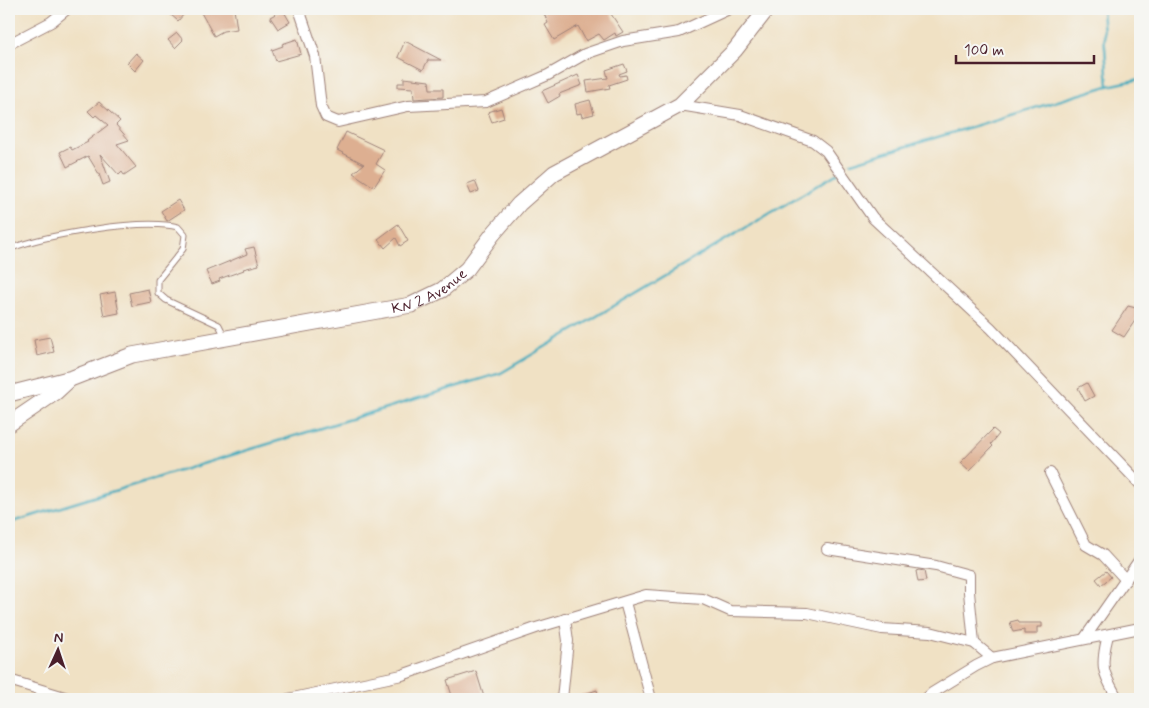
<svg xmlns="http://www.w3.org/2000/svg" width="1149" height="708" font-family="Mynerve,sans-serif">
	<rect width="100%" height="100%" fill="#f6f6f2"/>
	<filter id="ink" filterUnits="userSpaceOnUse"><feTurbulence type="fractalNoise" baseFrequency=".02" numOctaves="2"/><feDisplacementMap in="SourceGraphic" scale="10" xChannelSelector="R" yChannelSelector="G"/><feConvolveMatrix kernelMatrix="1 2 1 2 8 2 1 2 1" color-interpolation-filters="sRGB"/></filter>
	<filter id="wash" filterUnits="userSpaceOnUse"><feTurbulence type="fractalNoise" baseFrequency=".0096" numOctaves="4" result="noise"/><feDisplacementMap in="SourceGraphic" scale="20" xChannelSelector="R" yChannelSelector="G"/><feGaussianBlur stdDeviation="1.12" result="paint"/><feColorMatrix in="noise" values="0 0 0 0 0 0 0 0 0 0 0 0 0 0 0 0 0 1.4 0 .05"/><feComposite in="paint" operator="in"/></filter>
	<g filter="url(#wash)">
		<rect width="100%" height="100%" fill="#f0e1c4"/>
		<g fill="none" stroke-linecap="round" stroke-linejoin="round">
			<g stroke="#3fabbe" stroke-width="2.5">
				<polyline points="1102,9 1108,86"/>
				<polyline points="851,163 1108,86 1140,79"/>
				<polyline points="9,523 501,373 838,173"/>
			</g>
		</g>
		<g id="blocks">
			<g fill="#ddaf91">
				<polygon points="174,9 177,9 184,14 178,21 170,14"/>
				<polygon points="199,9 234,9 237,29 223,31 214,36"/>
				<polygon points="542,9 621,9 611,14 623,32 616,36 615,33 604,40 599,34 586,41 578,26 554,40 545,25 548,23"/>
				<polygon points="283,10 290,22 278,29 270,17"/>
				<polygon points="177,33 183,40 175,48 168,40"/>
				<polygon points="297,39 301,54 276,61 272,50 283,46 282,44"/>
				<polygon points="405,41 441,60 428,60 423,70 398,57"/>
				<polygon points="136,53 144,60 135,71 127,63"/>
				<polygon points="624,64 627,71 619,74 620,76 626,75 627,79 609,85 610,88 588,92 586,81 608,78 606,70"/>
				<polygon points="578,75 582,85 559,94 560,96 548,103 542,91"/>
				<polygon points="404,78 429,81 430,89 443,89 443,97 414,99 413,88 398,87 398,83 404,83"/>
				<polygon points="590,100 594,114 582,117 581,113 577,114 575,104"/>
				<polygon points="99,102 120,121 116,125 129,140 117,144 136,167 124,175 122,172 119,175 100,154 110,182 103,185 99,174 88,156 67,167 60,152 70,147 72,150 88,142 87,141 108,125 96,115 94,117 88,111"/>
				<polygon points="501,108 504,118 492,122 488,112"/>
				<polygon points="346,132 384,150 376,164 385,170 374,187 353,173 364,164 337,150"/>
				<polygon points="475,181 479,191 471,194 467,184"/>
				<polygon points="178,200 184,210 167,221 161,211"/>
				<polygon points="398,224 408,241 400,246 396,238 385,248 378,239"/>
				<polygon points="254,247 259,265 243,269 244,270 219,279 220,281 212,284 206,271 247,254 245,249"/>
				<polygon points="148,289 151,302 132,306 129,293"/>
				<polygon points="115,292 119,313 104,316 100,295"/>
				<polygon points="1128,306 1140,309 1140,313 1124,337 1112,330"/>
				<polygon points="50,337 54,352 37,356 34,340"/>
				<polygon points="1087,383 1094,396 1085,401 1078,388"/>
				<polygon points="993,429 999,434 991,444 993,446 969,471 960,463"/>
				<polygon points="919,570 924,571 926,581 918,582 916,571"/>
				<polygon points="1106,571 1111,577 1101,585 1096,579"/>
				<polygon points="1018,620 1019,623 1042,623 1042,627 1037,627 1037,634 1024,634 1024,630 1013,632 1010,622"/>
				<polygon points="476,671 484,697 478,699 453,699 447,680"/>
				<polygon points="597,690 599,699 575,699 575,697"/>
			</g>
		</g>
	</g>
	<g filter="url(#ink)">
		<use href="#blocks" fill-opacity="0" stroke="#9d8078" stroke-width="1"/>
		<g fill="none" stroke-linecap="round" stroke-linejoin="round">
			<defs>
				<path id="lane" d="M9,249C45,235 141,218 178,227L185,235L183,249L158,280V293L166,300L219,325L225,337"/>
				<g id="street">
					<polyline points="299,9 315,56 321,106 326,117 338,122 408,106 486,102 548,75 585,54 623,41 679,32 729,9"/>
					<polyline points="9,44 51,22 67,9"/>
					<polyline points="680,105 740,115 813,141 826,151 873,218 991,328 1140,484"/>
					<polyline points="1050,473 1086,545 1103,555 1126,580"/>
					<polyline points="827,549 936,566 969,575 969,592 974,643"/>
					<polyline points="625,602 651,699"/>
					<path d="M1108,635C1100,666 1102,672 1118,699"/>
					<polyline points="1084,639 1140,559"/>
					<polyline points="9,680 71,699"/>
					<polyline points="288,699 402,675 536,628 646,595 703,599 730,611 807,613 882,629 930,632 974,643 992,658"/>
					<polyline points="562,699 568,641 565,619"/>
					<polyline points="926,699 932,693 976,666 992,658 1140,628"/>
				</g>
				<g id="secondary">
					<polyline points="9,394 68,379"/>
					<path id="s1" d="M9,424L56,392L70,379L132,355L411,305L442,290L467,269L493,234L519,204L554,173L680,105L735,50L767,9"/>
				</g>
			</defs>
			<use href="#lane" stroke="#9d8078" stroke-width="7"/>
			<use href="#street" stroke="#9d8078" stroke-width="12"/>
			<use href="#secondary" stroke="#9d8078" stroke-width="17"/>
			<use href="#lane" stroke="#fff" stroke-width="5"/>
			<use href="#street" stroke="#fff" stroke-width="10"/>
			<use href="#secondary" stroke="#fff" stroke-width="15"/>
		</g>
	</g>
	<g text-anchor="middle" stroke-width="4" stroke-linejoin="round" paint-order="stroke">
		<g font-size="15" fill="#4a1f2b" stroke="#f6f6f2">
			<text dy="5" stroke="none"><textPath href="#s1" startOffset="448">KN 2 Avenue</textPath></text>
		</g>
	</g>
	<rect width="1149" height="708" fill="none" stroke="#f6f6f2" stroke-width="30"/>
	<g transform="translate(58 650) rotate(3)" stroke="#f6f6f2" stroke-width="4" paint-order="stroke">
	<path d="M0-4L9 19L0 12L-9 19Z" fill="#4a1f2b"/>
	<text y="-8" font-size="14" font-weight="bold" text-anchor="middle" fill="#4a1f2b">N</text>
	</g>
	<path d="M956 55v8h138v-8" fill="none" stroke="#4a1f2b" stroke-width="2.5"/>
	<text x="964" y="55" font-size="15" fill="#4a1f2b" stroke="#f6f6f2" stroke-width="4" paint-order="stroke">100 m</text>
</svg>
